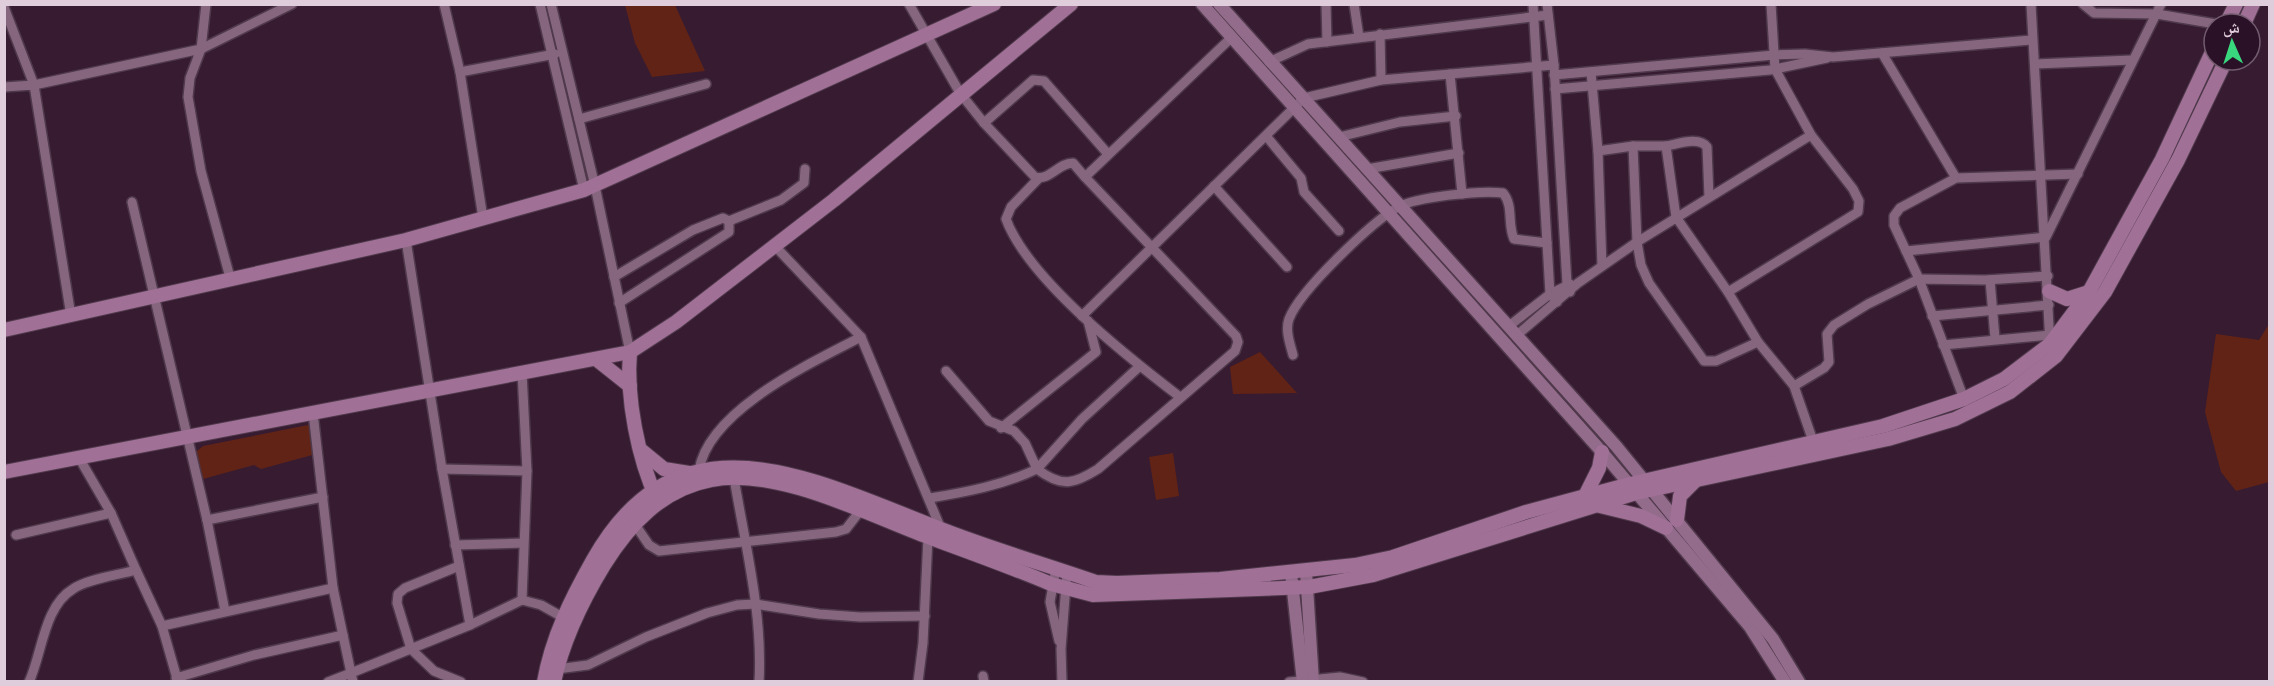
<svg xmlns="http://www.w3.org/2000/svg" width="2274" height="686" font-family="Signika,'Noto Naskh Arabic',sans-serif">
	<rect width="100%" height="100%" fill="#361b31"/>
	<g fill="#612316">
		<polygon points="625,5 675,5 705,71 652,77 635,43"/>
		<polygon points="2269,324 2269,482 2236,491 2221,472 2205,412 2216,334 2259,340"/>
		<polygon points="1260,352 1297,393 1233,394 1230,367"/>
		<polygon points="308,425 312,427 316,454 261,469 254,465 203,479 196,452 203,446"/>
		<polygon points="1173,453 1179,496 1156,500 1149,457"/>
	</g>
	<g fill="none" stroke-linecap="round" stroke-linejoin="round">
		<defs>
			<g id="street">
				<polyline points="206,4 201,49 190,78 188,97 201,171 231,281"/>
				<polyline points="444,4 460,72 555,54"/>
				<polyline points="540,4 584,190"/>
				<polyline points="551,4 595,186 630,352"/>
				<path d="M909,4L960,93L984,123L1035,177C1050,181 1058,163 1073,163L1085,177"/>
				<polyline points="1326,4 1327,42"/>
				<polyline points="1354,4 1359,37"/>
				<polyline points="1533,4 1550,294 1557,302"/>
				<polyline points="1547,4 1554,65 1567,284 1570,292"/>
				<polyline points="2031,4 2050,344"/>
				<polyline points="2083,4 2094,13 2157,14 2216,24"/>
				<polyline points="4,7 34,85 201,49 292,4"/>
				<polyline points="1380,34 1381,80"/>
				<polyline points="1882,53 1956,178"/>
				<polyline points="1269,62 1308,44 1548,15"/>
				<polyline points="2035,64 2132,60"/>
				<polyline points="460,72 483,218"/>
				<polyline points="1591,72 1598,151"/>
				<polyline points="1450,74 1462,194"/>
				<polyline points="1554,75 1774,55 1805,54 1833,57 2031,40"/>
				<polyline points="4,87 34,85 71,316"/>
				<polyline points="1555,89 1770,70 1827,58"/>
				<polyline points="579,119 706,84"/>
				<polyline points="984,123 1033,80 1044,81 1108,154"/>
				<polyline points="1267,137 1301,178 1304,192 1339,231"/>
				<polyline points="1339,137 1400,122 1456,116"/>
				<polyline points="1633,146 1637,242 1641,265 1649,283 1704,361 1716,361 1758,342"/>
				<path d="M1666,146C1678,144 1699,136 1707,147L1709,197"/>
				<polyline points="1367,169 1459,153"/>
				<path d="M1039,178L1011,207L1006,219C1028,279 1129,358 1180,397"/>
				<polyline points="1214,186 1287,267"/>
				<polyline points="132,202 207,520 225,611"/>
				<polyline points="774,245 861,337 941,529"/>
				<polyline points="1906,251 2046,237 2161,4"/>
				<polyline points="1602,266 1598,151 1633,146 1666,146 1676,217 1728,292 1758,342 1794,386 1813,441"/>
				<polyline points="614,277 693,230 723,218 729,221 781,200 804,183 805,169"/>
				<polyline points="1990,280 1995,338"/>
				<polyline points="1728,292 1858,212 1859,201 1853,189 1811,135 1775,69 1771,4"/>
				<polyline points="619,303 729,232 729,221"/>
				<polyline points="1082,316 1304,98 1381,80 1554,65"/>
				<polyline points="1932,316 2049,305"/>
				<polyline points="1509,326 1550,294 1570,284"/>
				<polyline points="1517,335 1578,283 1637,242 1811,135"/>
				<polyline points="1943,345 2050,335"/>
				<path d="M1293,355C1290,344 1285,330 1289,319C1300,290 1371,223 1398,207C1417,197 1481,190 1503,193C1514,206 1507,224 1514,239L1547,243"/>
				<path d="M1140,366L1082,419L1037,469C1062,488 1074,484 1098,469L1235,351L1238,342L1236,336L1085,177L1231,38"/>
				<polyline points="522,372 527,471 522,600 541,605 566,619"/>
				<polyline points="1794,386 1824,368 1829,362 1827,334 1834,325 1868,304 1919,279 1985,280 2048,276"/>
				<polyline points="1964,399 1919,279 1894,225 1894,216 1900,208 1956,178 2078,174"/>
				<polyline points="1001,428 1096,352 1088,321"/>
				<polyline points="78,456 111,513 136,570"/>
				<polyline points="442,469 527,471"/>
				<path d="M699,470C709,410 811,363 861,337"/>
				<path d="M734,478C745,544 763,614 759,682"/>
				<path d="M930,498C967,492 1003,485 1037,469L1025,443L1014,431L989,421L946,371"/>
				<polyline points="207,520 323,497"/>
				<polyline points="634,523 649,545 659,551 836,532 846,529 860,511"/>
				<polyline points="16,535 111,513"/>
				<polyline points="455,545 523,543"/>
				<polyline points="459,566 405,588 398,594 397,603 411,649 434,671 461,682"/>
				<polyline points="1056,568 1050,602 1059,641"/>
				<polyline points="470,625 522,600"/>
				<polyline points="162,626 333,588 313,413"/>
				<polyline points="557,669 588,665 646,637 707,613 737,605 755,604 819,614 860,617 925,616"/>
				<polyline points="983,676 984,682"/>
				<polyline points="176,678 254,655 343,635"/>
				<path d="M29,682C42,654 44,606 73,589C87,579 119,575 136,570L162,626L178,682"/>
				<polyline points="328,682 351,673 333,588"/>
				<polyline points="353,682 351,673 470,625 442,469 406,240"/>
				<polyline points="918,682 923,643 928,537"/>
				<polyline points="1062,682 1061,649 1067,572"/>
				<polyline points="1289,682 1340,677 1363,682"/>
			</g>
			<g id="secondary">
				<polyline points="1202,4 1602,452 1750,627 1785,682"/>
				<polyline points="1219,4 1616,446 1773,639 1799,682"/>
				<polyline points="1306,571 1313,682"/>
				<polyline points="1291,573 1303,682"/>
			</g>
			<g id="primary">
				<polyline points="2226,24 2236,4"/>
				<polyline points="2244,24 2253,4"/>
				<polyline points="2049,291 2067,299 2089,292"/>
				<polyline points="4,330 406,240 584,190 994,4"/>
				<path d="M630,352C626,397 638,459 657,499"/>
				<polyline points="596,359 630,386"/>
				<polyline points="642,451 664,469 689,473"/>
				<polyline points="4,472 630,352 676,322 834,200 1071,4"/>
				<polyline points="1585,496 1599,468 1602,452"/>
				<polyline points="1600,506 1641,516 1666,528"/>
				<polyline points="1677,520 1680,496 1695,481"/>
				<path d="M544,682C552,637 571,599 593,560C680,405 815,481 941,529C992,549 1044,564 1096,582L1117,583L1220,579L1355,565L1393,557L1526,512L1630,484L1883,426L1964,399L2004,379L2050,344L2089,292L2162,159L2214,48"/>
				<path d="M554,682C563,640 582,601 604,565C629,525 662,489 711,480C776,467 867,514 928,537C969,552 1011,567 1051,584L1093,595L1309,587L1373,575L1636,493L1888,439L1955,419L2010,392L2056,356L2105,292L2178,160L2226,60"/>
			</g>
		</defs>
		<use href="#street" stroke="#4f394b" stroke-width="12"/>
		<use href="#secondary" stroke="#4f394b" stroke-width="15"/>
		<use href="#primary" stroke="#4f394b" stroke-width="16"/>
		<use href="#street" stroke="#86667f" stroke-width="9"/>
		<use href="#secondary" stroke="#936b8b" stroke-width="12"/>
		<use href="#primary" stroke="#a07096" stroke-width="14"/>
	</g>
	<rect width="2274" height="686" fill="none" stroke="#dfcddb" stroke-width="12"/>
	<g transform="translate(2232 42) rotate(357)"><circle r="28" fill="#2b1127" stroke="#735c6f" stroke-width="1.5"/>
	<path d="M0-4.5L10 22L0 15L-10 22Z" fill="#39d87f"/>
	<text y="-9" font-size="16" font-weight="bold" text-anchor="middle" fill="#dfcddb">ش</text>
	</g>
</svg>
